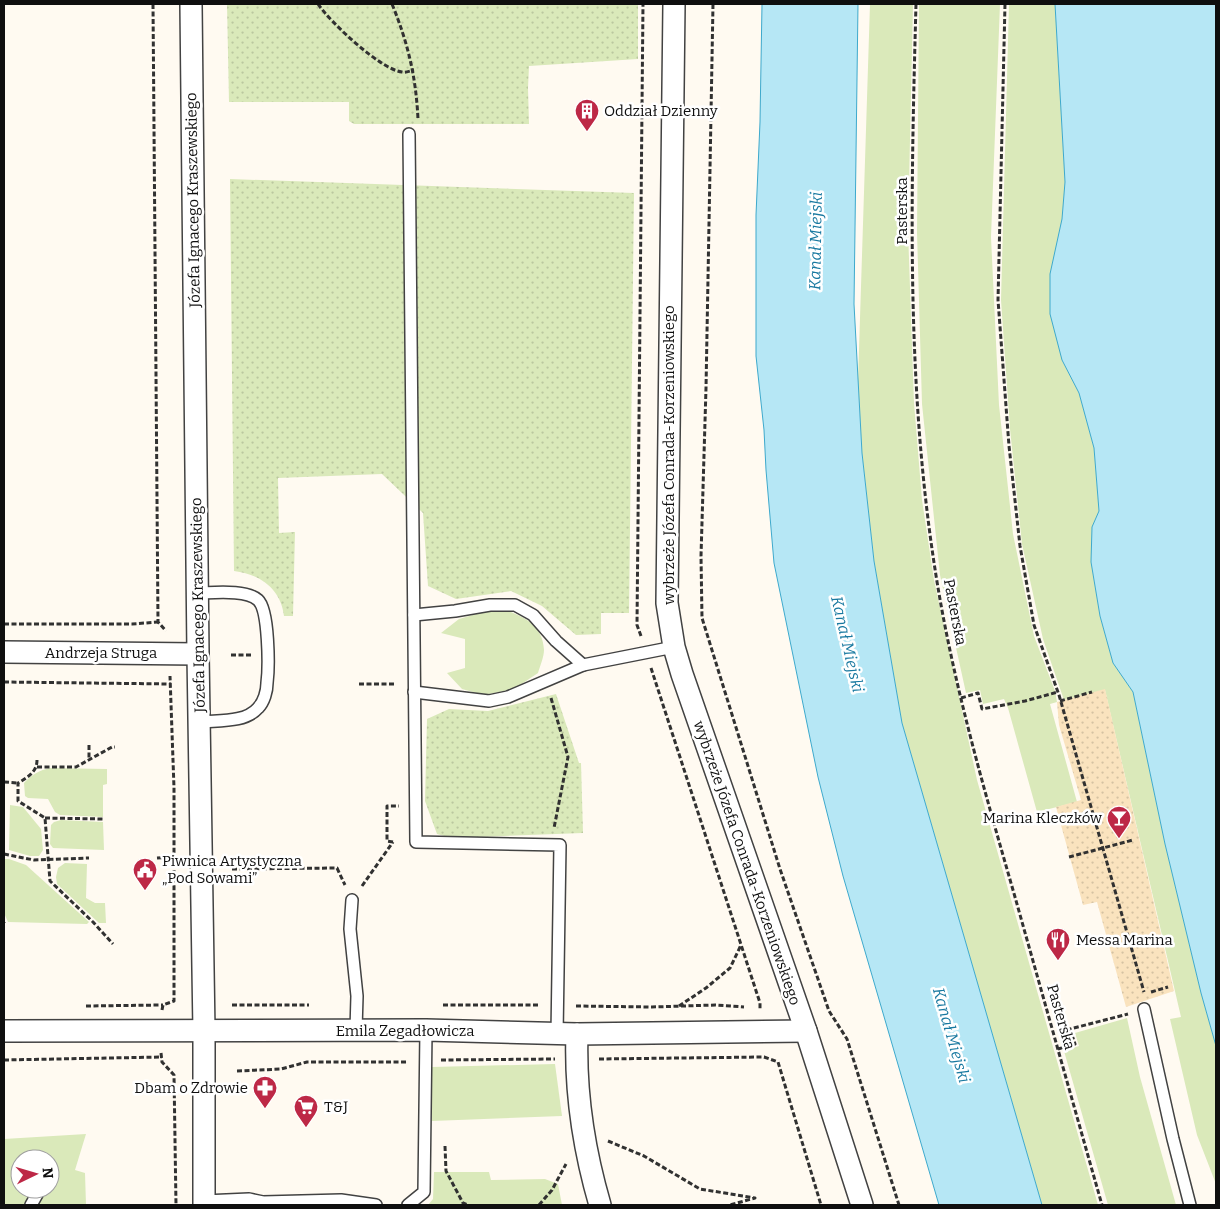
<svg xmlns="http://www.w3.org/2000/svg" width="1220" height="1209" font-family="Bitter,serif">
	<defs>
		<pattern id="sand-dots" width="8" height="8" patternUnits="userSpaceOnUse" patternTransform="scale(1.25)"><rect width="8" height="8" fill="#fae3be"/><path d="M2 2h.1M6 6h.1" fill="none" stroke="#d5c2a2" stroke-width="1.8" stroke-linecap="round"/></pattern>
		<pattern id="park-dots" width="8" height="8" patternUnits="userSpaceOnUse" patternTransform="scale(1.25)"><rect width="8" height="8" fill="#dae9ba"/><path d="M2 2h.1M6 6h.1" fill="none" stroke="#bac79f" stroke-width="1.8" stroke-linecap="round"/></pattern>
	</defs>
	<rect width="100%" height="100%" fill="#fffaf1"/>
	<g fill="#dae9ba" fill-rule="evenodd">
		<polygon points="870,4 913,4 908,230 914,403 922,500 934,580 977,780 1098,1205 1042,1205 902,723 874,561 862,453 858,381"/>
		<polygon points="919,4 1000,4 991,237 999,405 1013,534 1034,636 1055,691 1057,702 1050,704 1077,802 1037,812 1008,708 1004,699 983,704 980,690 966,693 940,575 922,404 917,232"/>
		<polygon points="1009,4 1055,4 1065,182 1062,219 1062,360 1079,393 1094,448 1099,511 1092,527 1091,562 1100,616 1113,663 1133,692 1165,844 1201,993 1216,1046 1216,1184 1197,1135 1170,1019 1181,1017 1105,690 1064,700 1043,639 1022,544 1010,429 1001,300"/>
		<path d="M508,611C527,618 543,627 544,650C544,657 540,666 538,673L514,689L484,695L462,689L447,673L465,668V639L441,633L459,619L483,612Z"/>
		<path d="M50,768L107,769V784L103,785V817L60,815L55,812L48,799L28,798L25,796L24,783C31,775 40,770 50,768Z"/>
		<polygon points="10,805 23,807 41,829 43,850 39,856 30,856 9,850"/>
		<polygon points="61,820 103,822 104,850 53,848 50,844 51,825 54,822"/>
		<polygon points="4,859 9,859 26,865 89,922 87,924 8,922 4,913"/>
		<polygon points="65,863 87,864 86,898 95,903 105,903 106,923 99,923 57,884 56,877 58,868"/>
		<polygon points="1127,1018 1140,1077 1176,1205 1108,1205 1064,1051 1079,1046 1075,1033"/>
		<polygon points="555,1064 562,1116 432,1121 432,1067"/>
		<path d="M86,1134L75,1170L85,1173L86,1205H4V1139ZM20,1159H50V1189H20Z"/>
		<polygon points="434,1172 489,1172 491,1180 545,1179 558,1184 562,1205 428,1205 433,1199"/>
	</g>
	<polygon fill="url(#sand-dots)" points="1105,689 1174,991 1126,1007 1097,902 1083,905 1056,807 1081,800 1059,725 1057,702"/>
	<g fill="url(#park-dots)">
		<polygon points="227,4 638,4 638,59 529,66 528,88 529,124 354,124 349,121 349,102 229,102"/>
		<path d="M230,179L634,193L629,613H601V634L576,635L542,606L511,591L456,599L428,586L423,513L382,474L278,478L279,533L295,532L293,616H284C281,588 259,574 234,571Z"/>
		<polygon points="556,694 579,763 581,763 583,833 452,838 437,834 425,801 427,719 449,709 488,711"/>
	</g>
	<g fill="#b6e7f5" stroke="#3ea9cc">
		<polygon points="762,4 858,4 854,304 862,453 874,561 902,723 1042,1205 939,1205 843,876 818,777 774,563 766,470 764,430 756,356 756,215 760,122"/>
		<polygon points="1055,4 1216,4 1216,1046 1201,993 1165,844 1133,692 1113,663 1100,616 1091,562 1092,527 1099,511 1094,448 1079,393 1062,360 1050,314 1050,274 1062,219 1065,182"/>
	</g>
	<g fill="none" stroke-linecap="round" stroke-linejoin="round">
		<defs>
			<g id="service">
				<polyline points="409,134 416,842 560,845 557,1034"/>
				<path d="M197,593C212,593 246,589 258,600C269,610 269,667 267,683C267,691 264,702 258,708C245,723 218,720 200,722"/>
				<polyline points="414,615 455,611 490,605 515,605 533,615 556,641 583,665"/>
				<polyline points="414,692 489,701 508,697 583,665 674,647"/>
				<polyline points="352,900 350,929 357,996 356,1030"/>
				<polyline points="1144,1009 1173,1139 1190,1205"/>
				<polyline points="204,1201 249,1199 263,1202 341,1200 376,1205"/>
				<polyline points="31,1205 40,1189"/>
				<polyline points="408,1205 424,1192 426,1030"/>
			</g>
			<g id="minor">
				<polyline points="191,4 198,654 204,1031 204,1205"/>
				<polyline points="674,4 667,603 674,647 682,674 806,1031 862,1205"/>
				<polyline points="4,652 198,654"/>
				<polyline points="4,1031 426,1030 577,1034 806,1031"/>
				<path d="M577,1034C575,1091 584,1150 600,1205"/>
			</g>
		</defs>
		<use href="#service" stroke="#424242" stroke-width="14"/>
		<use href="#minor" stroke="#424242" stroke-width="24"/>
		<g stroke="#313131" stroke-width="3" stroke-dasharray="5 2.5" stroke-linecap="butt">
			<polyline points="153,4 158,622 166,631"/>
			<path d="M318,4C330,22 381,70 402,72C405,73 410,71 414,70"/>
			<path d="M392,4C408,43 416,77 418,119"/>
			<polyline points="713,4 706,388 701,556 702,618 780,869 829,1011 847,1039 899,1205"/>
			<path d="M916,4C911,192 906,383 935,569C952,680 984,789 1015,897C1044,1000 1073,1103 1102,1205"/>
			<polyline points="1005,4 998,300 1009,446 1020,546 1034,625 1059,695 1144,992"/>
			<polyline points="4,624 132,624 158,622"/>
			<polyline points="641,636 637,625 643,4"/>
			<polyline points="231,655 251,655"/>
			<polyline points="651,668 760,1003 760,1009"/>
			<polyline points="4,682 171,684"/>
			<polyline points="359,684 396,684"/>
			<polyline points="551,698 568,757 554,828"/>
			<polyline points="961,698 978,693 982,709 1025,701 1058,692"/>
			<polyline points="1060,701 1092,692"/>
			<polyline points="89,745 89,759"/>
			<path d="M37,760C37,772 28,777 18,783V801L45,818L50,881L93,922L113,944"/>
			<polyline points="37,767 76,767 112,747 115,747"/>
			<polyline points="4,782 18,783"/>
			<polyline points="45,818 103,819"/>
			<polyline points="393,842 387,841 387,806 399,806"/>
			<polyline points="4,854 34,860 89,858"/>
			<polyline points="1069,857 1133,840"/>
			<polyline points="157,858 174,857"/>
			<polyline points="232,869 337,868 345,885"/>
			<polyline points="362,886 393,842"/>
			<polyline points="4,922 4,923"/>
			<polyline points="1151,992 1168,987"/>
			<polyline points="232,1005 309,1005"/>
			<polyline points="443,1005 539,1005"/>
			<polyline points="86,1006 163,1005"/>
			<polyline points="576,1006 652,1007 715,1005 744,1007"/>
			<polyline points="679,1006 706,988 730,968 741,945"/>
			<polyline points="162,1010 163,1005 174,1001 174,788 170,676"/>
			<polyline points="1058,1049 1075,1044 1070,1029 1128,1014"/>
			<polyline points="161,1053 162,1062 174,1075 176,1205"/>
			<polyline points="599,1059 764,1057 778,1062 821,1205"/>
			<polyline points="4,1060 162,1057"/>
			<polyline points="441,1060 555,1059"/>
			<polyline points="237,1071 281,1069 307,1062 408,1062"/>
			<polyline points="608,1141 644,1156 700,1189 755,1198 730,1205"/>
			<polyline points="445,1146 446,1171 463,1203 468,1205"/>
			<polyline points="539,1205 552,1190 566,1164"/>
		</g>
		<use href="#service" stroke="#fff" stroke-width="11"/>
		<use href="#minor" stroke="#fff" stroke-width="21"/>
	</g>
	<defs>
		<symbol id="building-pin" viewBox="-11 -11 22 30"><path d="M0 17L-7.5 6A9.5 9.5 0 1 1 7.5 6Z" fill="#bd2846" stroke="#fff"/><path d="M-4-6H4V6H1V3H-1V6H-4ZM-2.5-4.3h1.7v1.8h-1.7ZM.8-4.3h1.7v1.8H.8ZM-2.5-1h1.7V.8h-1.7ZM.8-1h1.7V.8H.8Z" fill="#fff"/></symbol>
		<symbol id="bar-pin" viewBox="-11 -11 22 30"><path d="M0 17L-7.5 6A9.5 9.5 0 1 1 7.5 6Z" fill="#bd2846" stroke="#fff"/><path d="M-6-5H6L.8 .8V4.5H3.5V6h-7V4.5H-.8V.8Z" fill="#fff"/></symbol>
		<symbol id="civic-pin" viewBox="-11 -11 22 30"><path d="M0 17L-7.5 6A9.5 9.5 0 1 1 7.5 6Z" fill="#bd2846" stroke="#fff"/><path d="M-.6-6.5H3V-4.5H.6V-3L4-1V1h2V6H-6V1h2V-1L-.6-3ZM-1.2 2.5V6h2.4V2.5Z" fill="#fff"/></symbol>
		<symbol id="restaurant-pin" viewBox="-11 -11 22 30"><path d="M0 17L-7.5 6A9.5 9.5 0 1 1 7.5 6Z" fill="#bd2846" stroke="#fff"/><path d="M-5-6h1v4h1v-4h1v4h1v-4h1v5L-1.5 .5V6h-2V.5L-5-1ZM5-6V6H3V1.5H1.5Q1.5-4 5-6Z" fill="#fff"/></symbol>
		<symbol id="pharmacy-pin" viewBox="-11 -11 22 30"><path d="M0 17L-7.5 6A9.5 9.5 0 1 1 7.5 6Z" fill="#bd2846" stroke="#fff"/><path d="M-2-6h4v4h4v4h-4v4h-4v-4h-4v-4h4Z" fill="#fff"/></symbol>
		<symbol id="supermarket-pin" viewBox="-11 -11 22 30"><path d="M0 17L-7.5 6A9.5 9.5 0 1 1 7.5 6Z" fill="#bd2846" stroke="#fff"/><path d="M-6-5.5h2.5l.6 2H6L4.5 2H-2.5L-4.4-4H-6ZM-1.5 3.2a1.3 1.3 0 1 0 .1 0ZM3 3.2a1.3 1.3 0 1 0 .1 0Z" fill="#fff"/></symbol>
	</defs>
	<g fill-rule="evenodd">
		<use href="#building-pin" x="573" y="97" width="28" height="38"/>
		<use href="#bar-pin" x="1105" y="804" width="28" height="38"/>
		<use href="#civic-pin" x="131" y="856" width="28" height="38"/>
		<use href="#restaurant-pin" x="1044" y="926" width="28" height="38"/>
		<use href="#pharmacy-pin" x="251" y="1074" width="28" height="38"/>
		<use href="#supermarket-pin" x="292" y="1093" width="28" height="38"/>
	</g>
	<g text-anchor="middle" stroke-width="5" stroke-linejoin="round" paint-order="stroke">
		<g font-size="15" fill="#0f0f0f" stroke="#fff" text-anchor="start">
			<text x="604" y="116">Oddział Dzienny</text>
			<text x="1102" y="823" text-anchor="end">Marina Kleczków</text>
			<text x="162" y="866">Piwnica Artystyczna<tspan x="162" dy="17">„Pod Sowami”</tspan></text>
			<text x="1076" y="945">Messa Marina</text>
			<text x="248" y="1093" text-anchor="end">Dbam o Zdrowie</text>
			<text x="324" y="1112">T&amp;J</text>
		</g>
		<g font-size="15" fill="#0f0f0f" stroke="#fff">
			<text transform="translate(193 200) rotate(-91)" y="5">Józefa Ignacego Kraszewskiego</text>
			<text transform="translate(902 211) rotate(-90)" y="5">Pasterska</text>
			<text transform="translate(669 455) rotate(-90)" y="5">wybrzeże Józefa Conrada-Korzeniowskiego</text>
			<text transform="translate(198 605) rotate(-91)" y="5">Józefa Ignacego Kraszewskiego</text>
			<text transform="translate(955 612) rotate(79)" y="5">Pasterska</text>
			<text x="101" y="658">Andrzeja Struga</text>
			<text transform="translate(747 863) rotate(71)" y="5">wybrzeże Józefa Conrada-Korzeniowskiego</text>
			<text transform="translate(1061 1017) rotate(74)" y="5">Pasterska</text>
			<text x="405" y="1036">Emila Zegadłowicza</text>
		</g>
		<g font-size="16" font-style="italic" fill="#1979a0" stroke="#fff">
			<text transform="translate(815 241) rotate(-89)" y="6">Kanał Miejski</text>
			<text transform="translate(848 644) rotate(77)" y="6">Kanał Miejski</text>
			<text transform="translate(952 1035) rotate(74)" y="6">Kanał Miejski</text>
		</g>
	</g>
	<rect width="1220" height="1209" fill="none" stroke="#0f0f0f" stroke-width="10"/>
	<g transform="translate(35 1174) rotate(85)"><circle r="24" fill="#ffffff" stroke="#9f9f9f"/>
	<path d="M0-4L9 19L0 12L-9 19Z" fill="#bd2846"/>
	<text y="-8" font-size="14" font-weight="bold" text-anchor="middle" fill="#0f0f0f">N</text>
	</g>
</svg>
